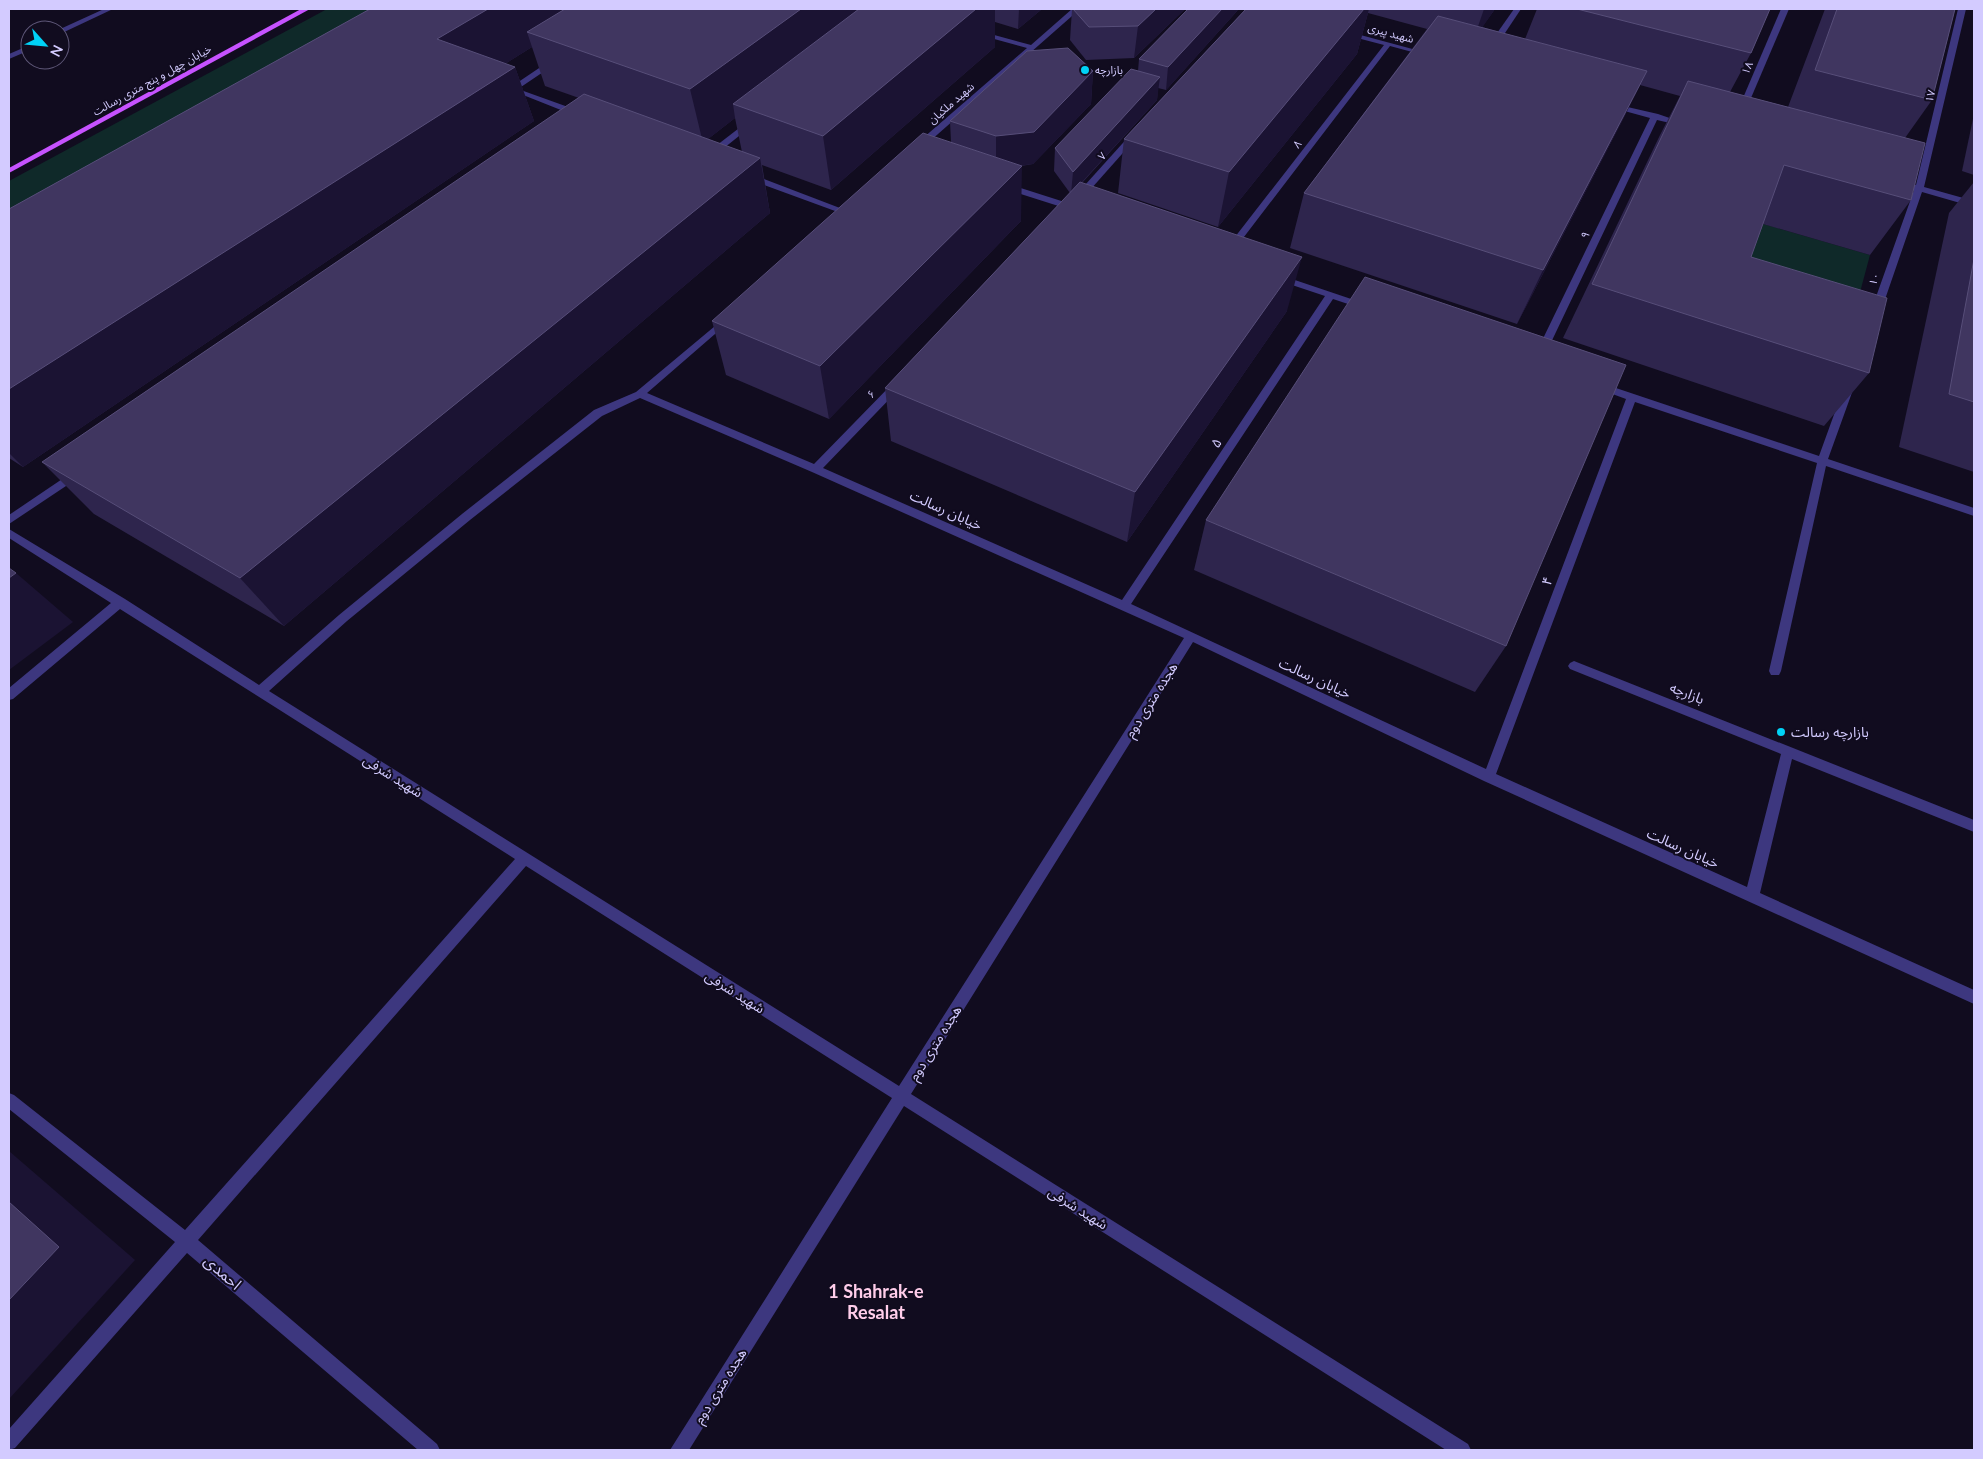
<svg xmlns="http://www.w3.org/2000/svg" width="1983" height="1459" font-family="Lato,'Noto Sans Arabic',sans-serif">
	<rect width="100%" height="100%" fill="#110c1f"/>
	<g fill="#0f2929">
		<polygon points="327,9 395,9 9,225 9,181"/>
		<polygon points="1750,220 1870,255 1844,352 1715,311"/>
	</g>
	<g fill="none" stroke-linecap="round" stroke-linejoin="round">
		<g fill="#3d377f" fill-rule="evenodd">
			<polygon points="104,9 113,9 60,34 60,30 58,30"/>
			<polygon points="1072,9 1080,9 921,149 915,149 915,145 1027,48 976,34 976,30 1031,45"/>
			<polygon points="1514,9 1521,9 1495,48 1489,48 1488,46"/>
			<polygon points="1781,9 1789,9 1745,112 1738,114 1737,112"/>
			<polygon points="1958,9 1966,9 1924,187 1974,201 1974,207 1922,192 1881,311 1879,313 1873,313 1871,311 1914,190 1896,183 1900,180 1916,185"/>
			<polygon points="1342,30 1431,54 1427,56 1390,46 1234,250 1228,250 1228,246 1384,45 1342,34"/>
			<polygon points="30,45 30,50 9,59 9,54"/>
			<polygon points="551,60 558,62 518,89 582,112 582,116 576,116 508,89"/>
			<polygon points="1610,103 1658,114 1687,124 1683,126 1657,120 1546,353 1541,356 1538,355 1536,353 1650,118 1610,107"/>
			<polygon points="747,122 754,124 714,156 708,156 708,152"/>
			<polygon points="1131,134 1138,136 1082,199 1076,199 1076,195"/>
			<polygon points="745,174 751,174 853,213 846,215 745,178"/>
			<polygon points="1005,183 1077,206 1078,208 1071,210 1002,188 1001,186"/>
			<path d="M1280,275L1369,305L1371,307L1366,310L1333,299L1131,604L1486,769L1626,399L1596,388V384H1604L1819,456L1844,387L1845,385H1853L1854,387L1828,459L1974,508V516L1826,466L1781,671L1779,675H1771L1769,671L1817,463L1635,402L1496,774L1747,887L1781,754L1570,669L1568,666L1570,663L1574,661L1974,820V832L1792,759L1760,893L1974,990V1004L1484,781L1193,642L911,1094L1468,1444L1471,1450H1446L904,1106L689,1450H670L892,1098L526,866L198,1240L437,1444L440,1450H418L187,1253L15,1448L9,1450V1429L175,1242L9,1109V1093L14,1095L185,1230L515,859L120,609L13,699L9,700V688L111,603L9,538V529L125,599L259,685L339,615L462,514L594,410L636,392L727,316L732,319L730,321L647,393L814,464L894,382H902V386L823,468L1122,600L1325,296L1277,280V276ZM640,398L812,472L1184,638L899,1086L269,691L347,621L470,520L602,416Z"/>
			<polygon points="77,469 82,473 81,476 9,524 9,515"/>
		</g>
		<polygon fill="#c652ff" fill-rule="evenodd" points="301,9 310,9 9,173 9,168"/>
	</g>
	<g fill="#2e254d" fill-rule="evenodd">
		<path d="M370,9H1042L1018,29L995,22V47L831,190L762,165L770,213L284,626L94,514L42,462L579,98L545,86L532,47L505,64L515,67L534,121L23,467L9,458V209ZM735,118L742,152L708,139Z"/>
		<polygon points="1072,9 1185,9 1134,58 1086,60 1070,40"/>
		<polygon points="1246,9 1495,9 1482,27 1525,39 1537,9 1770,9 1751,53 1730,92 1788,107 1825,9 1955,9 1932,100 1905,138 1911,200 1870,255 1763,224 1751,257 1869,373 1824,426 1563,338 1660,135 1680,96 1640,85 1620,125 1517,324 1290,248 1304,193 1427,29 1368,13 1357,54 1218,227 1118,193 1124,139"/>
		<polygon points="1238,10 1166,90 1158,88 1157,100 1082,183 1287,311 1127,542 891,441 885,388 1070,193 1054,171 1055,148 1138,71 1139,59"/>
		<polygon points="1093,71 1091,104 1033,164 1021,166 1021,221 829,419 726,375 712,321 951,142 950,121"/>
		<polygon points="1974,114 1974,175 1962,171"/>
		<polygon points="1974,182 1974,472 1899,447 1949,213"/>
		<polygon points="1206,520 1506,646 1475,692 1194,570"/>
	</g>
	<g fill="#1b1333">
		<polygon points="488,9 592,9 527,32 532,47 459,93 437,39"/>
		<polygon points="801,9 876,9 733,104 735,118 703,143 690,89"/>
		<polygon points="976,9 995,9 995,47 831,190 823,136"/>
		<polygon points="1019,9 1042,9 1018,29"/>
		<polygon points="1156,9 1185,9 1134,58 1138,26"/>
		<polygon points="1222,9 1238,9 1238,10 1166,90 1168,67"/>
		<polygon points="1364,9 1369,9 1357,54 1218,227 1229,172"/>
		<polygon points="1484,9 1495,9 1473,41"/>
		<polygon points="515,67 534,121 23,467 9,453 9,389"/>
		<polygon points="1093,71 1091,104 1033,164 996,169 996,136"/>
		<polygon points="1647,71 1620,125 1517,324 1543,270"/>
		<polygon points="1160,77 1157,100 1071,194 1073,172"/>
		<polygon points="760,158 770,213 284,626 240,578"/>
		<polygon points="1022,166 1021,221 829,419 820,366"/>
		<polygon points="1302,257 1287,311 1127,542 1135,492"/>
		<polygon points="16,573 73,622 9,670 9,578"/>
		<polygon points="9,1151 135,1260 9,1399"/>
	</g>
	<g fill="#403660" stroke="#574e79">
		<polygon points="370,9 488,9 437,39 515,67 9,389 9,209"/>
		<polygon points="565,9 801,9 690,89 527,32"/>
		<polygon points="859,9 976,9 823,136 733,104"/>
		<polygon points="1073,9 1156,9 1138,26 1089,27"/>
		<polygon points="1188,9 1222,9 1168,67 1139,59"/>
		<polygon points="1246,9 1364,9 1229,172 1124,139"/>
		<polygon points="1577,9 1770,9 1751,53"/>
		<polygon points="1837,9 1955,9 1932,100 1815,70"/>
		<polygon points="1438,16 1647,71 1543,270 1304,193"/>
		<polygon points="1068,48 1093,71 1034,132 996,136 950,121 1027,51"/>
		<polygon points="1131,69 1160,77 1073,172 1055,148"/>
		<polygon points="1688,81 1925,143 1911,200 1784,165 1751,257 1887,298 1869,373 1592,284"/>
		<polygon points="584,94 760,158 240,578 42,462"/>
		<polygon points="923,133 1022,166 820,366 712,321"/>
		<polygon points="1080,182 1302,257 1135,492 885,388"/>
		<polygon points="1974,259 1974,402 1949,394"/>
		<polygon points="1365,277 1626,365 1506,646 1206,520"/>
		<polygon points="9,568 16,573 9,578"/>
		<polygon points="9,1202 59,1247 9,1300"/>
	</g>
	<g fill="#00d2f6" stroke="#110c1f" stroke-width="2">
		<circle cx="1085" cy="70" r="5"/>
		<circle cx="1781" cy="732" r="5"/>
	</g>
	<g text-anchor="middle" stroke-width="4" stroke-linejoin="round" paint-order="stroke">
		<g font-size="11" fill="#d3cbff" stroke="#110c1f">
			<text transform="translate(1391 33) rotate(15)" y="4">شهید پیری</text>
			<text transform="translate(1747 68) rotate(-67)" y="4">۱۸</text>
			<text transform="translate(152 80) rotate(-29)" y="4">خیابان چهل و پنج متری رسالت</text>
			<text transform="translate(1930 96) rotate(-77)" y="4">۱۷</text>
			<text transform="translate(951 103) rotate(-41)" y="4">شهید ملکیان</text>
			<text transform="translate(1297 144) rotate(-53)" y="4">۸</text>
			<text transform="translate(1102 156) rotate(-48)" y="4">۷</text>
			<text transform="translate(1585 235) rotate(-64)" y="4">۹</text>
			<text transform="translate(1874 279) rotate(-71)" y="4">۱۰</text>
			<text transform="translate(871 394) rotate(-46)" y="4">۶</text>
		</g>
		<g font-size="11" fill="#d3cbff" stroke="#110c1f" text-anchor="start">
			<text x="1095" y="74">بازارچه</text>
		</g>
		<g font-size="14" fill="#d3cbff" stroke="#110c1f">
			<text transform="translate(1216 443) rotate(-56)" y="5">۵</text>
			<text transform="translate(946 510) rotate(24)" y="5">خیابان رسالت</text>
			<text transform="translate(1547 581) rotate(-69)" y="5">۴</text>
			<text transform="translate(1315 678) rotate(25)" y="5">خیابان رسالت</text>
			<text transform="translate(1687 693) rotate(22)" y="5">بازارچه</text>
			<text transform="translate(1151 700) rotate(-58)" y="5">هجده متری دوم</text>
			<text transform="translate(393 776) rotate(32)" y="5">شهید شرفی</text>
			<text transform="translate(1683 848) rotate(24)" y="5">خیابان رسالت</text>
			<text transform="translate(735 992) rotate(32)" y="5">شهید شرفی</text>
			<text transform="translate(935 1043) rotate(-58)" y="5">هجده متری دوم</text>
			<text transform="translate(1078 1208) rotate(32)" y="5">شهید شرفی</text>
			<text transform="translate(720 1386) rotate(-58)" y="5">هجده متری دوم</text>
		</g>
		<g font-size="14" fill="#d3cbff" stroke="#110c1f" text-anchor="start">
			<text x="1791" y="737">بازارچه رسالت</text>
		</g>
		<g font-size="16" fill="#d3cbff" stroke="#110c1f">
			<text transform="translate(223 1272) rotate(41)" y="6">احمدی</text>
		</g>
		<g font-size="18" font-weight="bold" fill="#ffcdea" stroke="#110c1f">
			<text x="876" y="1298">1 Shahrak-e<tspan x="876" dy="21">Resalat</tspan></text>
		</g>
	</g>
	<rect width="1983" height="1459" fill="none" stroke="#d3cbff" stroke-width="20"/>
	<g transform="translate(45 45) rotate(117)"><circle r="24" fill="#110c1f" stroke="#5f5879"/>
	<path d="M0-4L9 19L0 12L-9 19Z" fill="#00d2f6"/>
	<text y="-8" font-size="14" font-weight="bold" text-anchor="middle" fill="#d3cbff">N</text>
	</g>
</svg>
